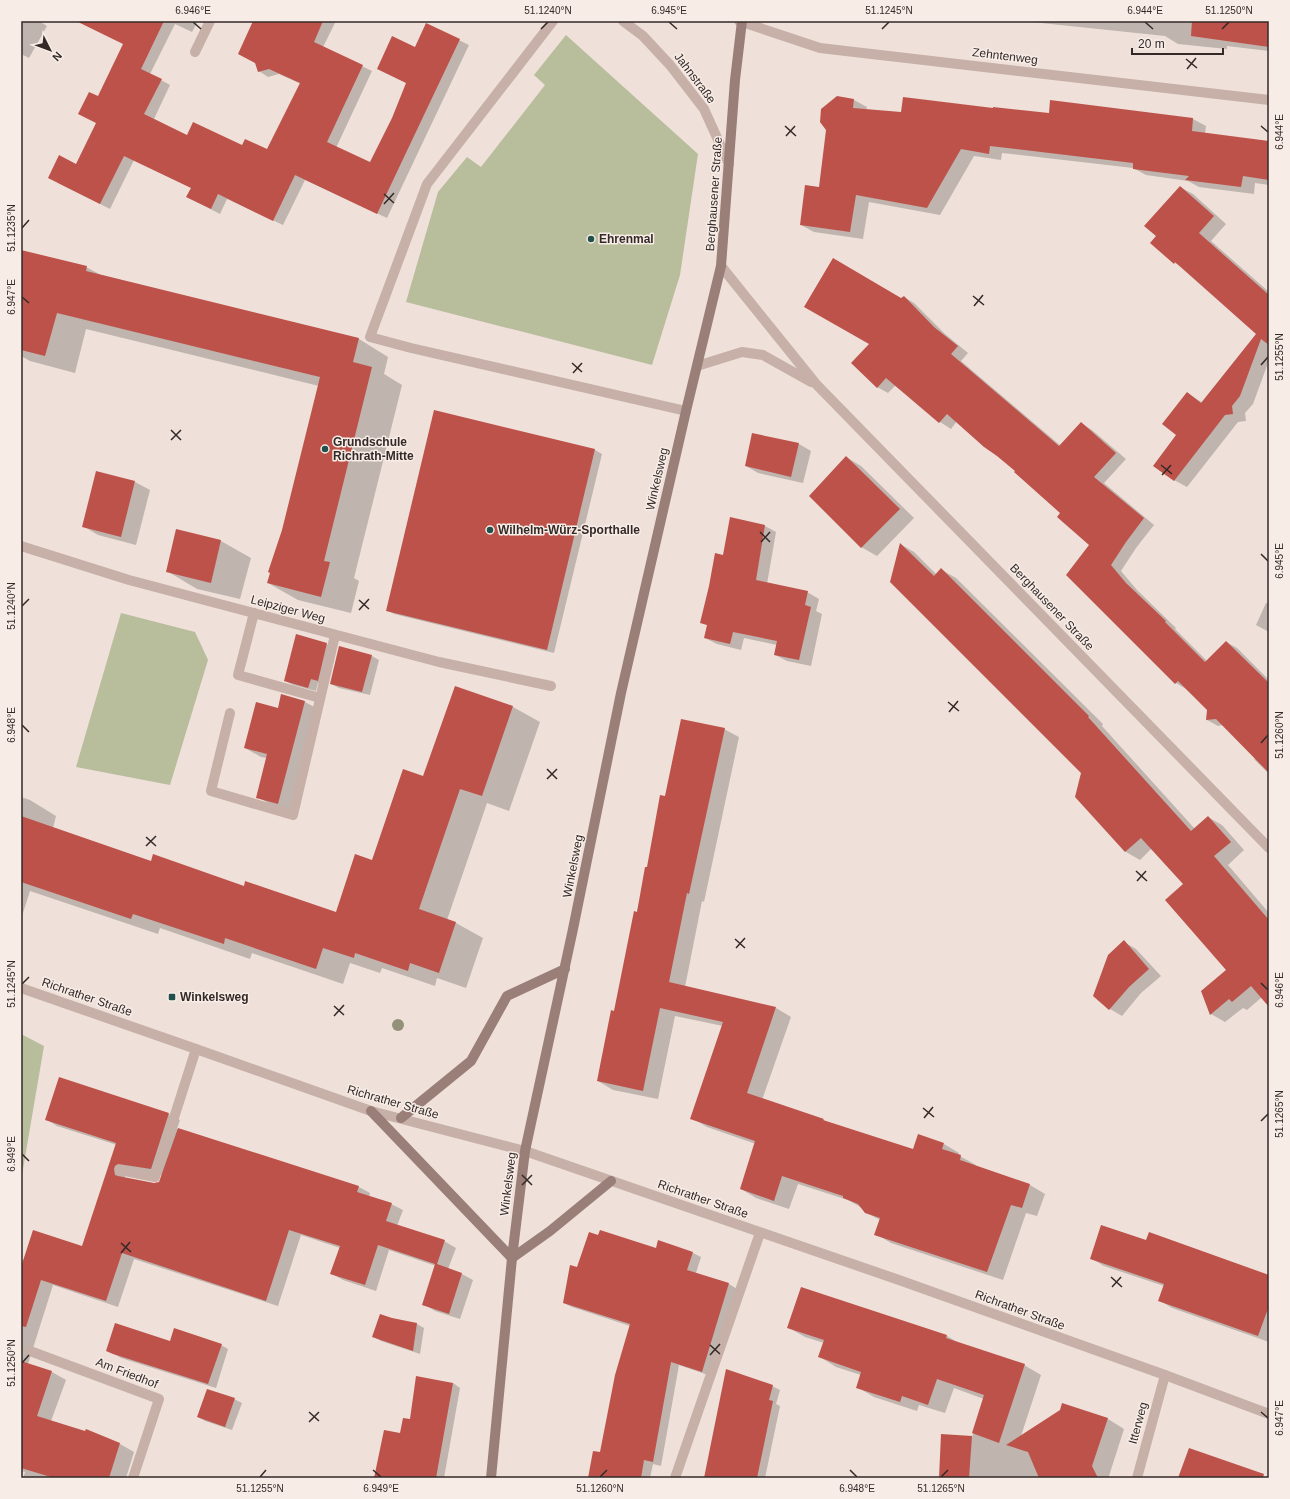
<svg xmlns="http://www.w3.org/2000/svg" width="1290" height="1499" font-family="Helvetica,sans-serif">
	<rect width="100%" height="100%" fill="#efe1da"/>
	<g fill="#b8bd9b">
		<polygon points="566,35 698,154 680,275 652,365 406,302 438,192 467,157 481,167 545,85 534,75"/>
		<polygon points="121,613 195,632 208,660 170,785 76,767"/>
		<polygon points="21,1034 44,1046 21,1181"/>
	</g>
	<g fill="#0003" fill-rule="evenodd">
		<polygon points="21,21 39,21 47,26 29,58 21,54"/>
		<polygon points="92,21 198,21 192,32 175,24 150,74 170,85 154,119 187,136 268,151 301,84 279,74 268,77 259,71 293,21 336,21 323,47 372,71 336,148 370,164 393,119 407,83 415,48 426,24 469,45 387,218 305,180 283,225 227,199 220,214 187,197 192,188 134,160 110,209 58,183 76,165 97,123 98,98 124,44"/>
		<polygon points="1022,21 1269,21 1269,51 1227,46 1227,49 1178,44 1165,36"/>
		<polygon points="837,98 854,100 867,107 866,110 902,113 994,109 1050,114 1051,102 1193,119 1206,126 1205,134 1269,142 1269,185 1255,183 1254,194 1199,187 1188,181 1146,175 1133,168 1002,153 1001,160 974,156 940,215 869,202 863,239 814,232 801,225 820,188"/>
		<polygon points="1180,187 1193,194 1226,224 1211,241 1269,292 1269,364 1268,363 1253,404 1245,413 1246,421 1238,422 1187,487 1174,480 1177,435 1187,393 1203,403 1257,334 1183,268 1175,263 1152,243 1157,236"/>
		<polygon points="21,259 86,267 101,275 359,339 388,357 384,374 402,385 354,578 359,581 351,613 298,600 268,583 283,530 319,386 86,329 75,373 30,361 21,356"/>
		<polygon points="904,297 914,303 945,334 968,353 961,361 1061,446 1081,423 1092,430 1126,459 1104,483 1154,525 1136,548 1121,571 1137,590 1176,628 1175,629 1207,661 1226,642 1237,648 1269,680 1269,774 1254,759 1256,758 1223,725 1218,726 1207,720 1208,709 1186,689 1176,683 1091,545 1062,513 1016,470 957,421 951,429 940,422 896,385 888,393 877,387 871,344"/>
		<polygon points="435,412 595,450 602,454 554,653 394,614 387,610"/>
		<polygon points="799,444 811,451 803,483 758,473 746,466"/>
		<polygon points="846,457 861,466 914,518 877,556 861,547"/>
		<polygon points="135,482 150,490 136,545 98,535 83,526"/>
		<polygon points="765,526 776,532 767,584 807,592 819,599 816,611 822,614 811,666 787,661 775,655 777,645 744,638 741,650 717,644 705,638 708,626 702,622 723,556"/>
		<polygon points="177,530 221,541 251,558 240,599 197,589 167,571"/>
		<polygon points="900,544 914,552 937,575 942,570 956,578 1103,724 1102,726 1195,829 1208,817 1222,825 1244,850 1228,865 1269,913 1269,1005 1262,997 1247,1010 1243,1008 1225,1022 1211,1014 1202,991 1227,970 1184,884 1152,848 1140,860 1126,852 1076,796 1083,773"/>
		<polygon points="1266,603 1269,604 1269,632 1256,625"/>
		<polygon points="326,644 333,648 325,685 318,683 316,691 293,685 285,681"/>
		<polygon points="372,656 379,660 370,695 339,688 331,684"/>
		<polygon points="455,687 513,707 540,722 509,811 487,803 447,920 456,923 483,938 466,988 437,978 435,986 382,968 380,973 350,963 343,984 252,953 250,959 160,928 158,934 30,891 21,919 21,797 30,800 56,816 53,828 152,862 336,913 373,861 424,777"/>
		<polygon points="305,702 320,710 294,812 273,806 258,797 267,758 261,757 245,748 278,709"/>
		<polygon points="724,729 739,737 704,902 702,901 685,987 776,1008 791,1017 762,1100 823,1120 829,1123 914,1151 944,1144 959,1153 958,1155 976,1165 975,1166 1030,1185 1045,1194 1037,1216 1026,1213 1003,1280 891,1243 876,1234 880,1220 865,1212 862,1208 848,1200 798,1184 789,1209 756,1198 741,1189 756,1144 707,1127 692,1118 723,1026 675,1016 658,1099 613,1090 598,1081 647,868 666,798"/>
		<polygon points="1124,942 1136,949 1161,976 1141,993 1122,1016 1110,1009"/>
		<path d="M168,1114L180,1120L177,1129L359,1187L370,1193L369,1197L391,1204L403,1210L397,1226L444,1241L456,1248L448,1269L462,1274L473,1280L460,1319L435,1311L424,1304L436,1266L389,1250L376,1291L343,1280L332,1274L340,1248L301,1235L278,1306L134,1259L118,1307L53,1285L28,1364L52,1372L66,1380L51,1421L86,1433L87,1431L120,1444L134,1452L126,1478H23L25,1472L21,1471V1270L82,1247L117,1145L57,1126L46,1119ZM130,1170L163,1175L160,1183L154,1184L125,1179V1176L126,1172Z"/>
		<polygon points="659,1241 693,1253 701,1257 696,1273 729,1284 737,1289 711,1376 679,1365 661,1466 653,1464 650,1478 589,1478 601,1453 630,1326 572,1307 564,1303 578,1268 656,1249"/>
		<polygon points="1147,1241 1269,1276 1269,1342 1172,1308 1159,1300 1164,1286 1104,1266 1091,1258"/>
		<polygon points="417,1324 424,1328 420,1354 381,1341 374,1337"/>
		<polygon points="789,1328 947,1336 962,1345 1024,1365 1041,1375 1021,1436 1061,1411 1063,1404 1108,1419 1124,1429 1109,1476 1110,1478 940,1478 972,1437 984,1399 954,1388 945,1413 919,1405 917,1411 874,1397 857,1387 861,1375 836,1367 820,1357 824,1343 805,1337"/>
		<polygon points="170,1342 221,1345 228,1349 216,1388 121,1358 107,1350"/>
		<polygon points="453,1383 460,1388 444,1478 375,1478 410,1421"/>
		<polygon points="772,1386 780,1390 776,1404 780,1406 765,1478 705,1478"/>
		<polygon points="234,1399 242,1403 232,1430 205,1421 198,1417"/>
	</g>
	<g fill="#bd524a">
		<polygon points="76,21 164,21 141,69 162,79 144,114 187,135 193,122 242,145 245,139 267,149 300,83 269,69 258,72 255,63 238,54 253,21 323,21 314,42 363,65 327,142 370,162 392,118 406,83 377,69 392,36 415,47 426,23 460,39 377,214 295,175 273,221 218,194 211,209 186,197 191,188 124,156 100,204 48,178 59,155 76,164 96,123 78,114 89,92 98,96 123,44"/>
		<polygon points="1192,21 1269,21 1269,47 1191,36"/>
		<polygon points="837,96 854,99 853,108 901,112 903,97 993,108 993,107 1049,113 1050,100 1193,118 1192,131 1269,141 1269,180 1243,176 1241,187 1185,180 1189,176 1133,169 1133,163 990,146 989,154 961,149 927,208 856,195 850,232 800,225 805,185 819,187 826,130 820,122 821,109"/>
		<polygon points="1180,186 1214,216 1199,233 1269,295 1269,345 1261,339 1240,396 1232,406 1233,414 1225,415 1174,481 1153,466 1176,435 1162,424 1187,392 1201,403 1256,334 1175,262 1174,264 1150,243 1156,236 1144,226"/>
		<polygon points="21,250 87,266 86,271 359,338 353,362 372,367 324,561 330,562 321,597 267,583 270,573 268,572 282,530 320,377 57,313 45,356 21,350"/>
		<polygon points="833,258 901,298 904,296 934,327 958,346 951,354 1059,446 1081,422 1116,453 1094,477 1144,518 1126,542 1111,565 1126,583 1166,621 1165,622 1205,662 1226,641 1269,683 1269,773 1216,719 1206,720 1207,710 1178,681 1175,684 1066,575 1089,545 1057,517 1060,513 1014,472 1015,471 997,456 984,447 947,414 939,423 886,378 877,388 851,363 869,344 804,307"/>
		<polygon points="434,410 595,449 547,650 386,611"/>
		<polygon points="752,433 799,443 791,477 745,466"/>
		<polygon points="846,456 900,509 861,548 809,496"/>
		<polygon points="96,471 135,481 121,537 82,527"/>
		<polygon points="730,517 765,525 756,580 808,591 805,605 811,607 799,660 774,655 777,641 733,632 730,644 704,638 707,625 700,623 709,586 715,553 723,555"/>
		<polygon points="176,529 221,540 211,583 166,572"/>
		<polygon points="900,543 934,576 941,568 1089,716 1088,717 1191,831 1208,816 1231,842 1214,856 1269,920 1269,1007 1251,986 1232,1002 1229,999 1210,1015 1201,991 1226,970 1165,900 1183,884 1141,838 1125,852 1075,797 1081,773 890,582"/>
		<polygon points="296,634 327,643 318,681 311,679 308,688 284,681"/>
		<polygon points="339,646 372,655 362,692 330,684"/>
		<polygon points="455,686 513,706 482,796 460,789 419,909 456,922 439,973 410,963 408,971 355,953 354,958 323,948 316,969 225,938 224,944 133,914 131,919 21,882 21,816 151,861 153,854 244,886 245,881 336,912 355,854 372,860 403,769 423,776"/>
		<polygon points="281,694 305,701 278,804 256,798 267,754 244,748 256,702 278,708"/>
		<polygon points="681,719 725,728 689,894 687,893 669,982 776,1007 747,1093 824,1119 823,1120 913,1149 918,1134 944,1143 942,1149 961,1155 960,1160 1030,1184 1022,1208 1011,1205 987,1272 874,1235 880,1218 865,1213 858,1204 843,1198 843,1196 782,1176 774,1201 740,1189 755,1141 690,1119 723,1022 660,1008 643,1091 597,1081 611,1010 614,1011 634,911 637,912 645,867 647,867 660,795 665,796"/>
		<polygon points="1124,940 1149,969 1129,987 1109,1010 1093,996 1108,955"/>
		<polygon points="59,1077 169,1113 151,1169 118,1164 115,1166 114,1169 115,1175 118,1176 154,1183 159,1182 178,1128 359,1186 357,1192 392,1203 386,1221 445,1240 437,1264 462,1273 449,1314 422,1305 435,1264 378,1245 365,1285 330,1274 340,1246 289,1230 266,1301 122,1253 106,1301 41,1280 26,1327 21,1326 21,1267 33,1230 82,1246 116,1143 45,1120"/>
		<polygon points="1101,1225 1146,1240 1149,1232 1269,1275 1269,1306 1258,1336 1158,1301 1164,1284 1090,1259"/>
		<polygon points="600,1230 656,1248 658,1240 693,1252 687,1270 729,1283 702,1372 671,1362 653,1462 644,1460 641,1478 588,1478 593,1451 600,1452 615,1375 630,1324 563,1303 570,1265 577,1267 589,1232 598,1235"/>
		<polygon points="801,1287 947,1335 946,1338 1025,1364 999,1443 972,1433 984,1395 937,1379 928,1405 902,1396 900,1402 856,1388 861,1372 818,1357 824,1340 787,1328"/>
		<polygon points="380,1314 392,1318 417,1323 413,1351 372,1337"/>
		<polygon points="115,1323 170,1341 174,1328 222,1344 208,1384 113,1354 106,1351"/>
		<polygon points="21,1361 52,1371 37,1416 85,1431 86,1429 120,1443 109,1478 54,1478 21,1468"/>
		<polygon points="726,1369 773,1385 769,1400 773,1401 757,1478 704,1478"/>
		<polygon points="416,1376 453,1383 436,1478 374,1478 384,1430 400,1433 403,1418 410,1419"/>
		<polygon points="207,1389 235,1398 225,1427 197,1417"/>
		<polygon points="1062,1403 1108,1418 1092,1466 1098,1478 1039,1478 1028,1452 1006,1445 1060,1410"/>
		<polygon points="941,1434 972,1436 969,1478 939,1478"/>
		<polygon points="1189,1448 1264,1474 1263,1478 1178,1478"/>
	</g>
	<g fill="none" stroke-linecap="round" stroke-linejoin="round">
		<g stroke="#c6b0a7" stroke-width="10">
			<polyline points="553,21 427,184 370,337 411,348 686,411"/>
			<polyline points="195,52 210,21"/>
			<polyline points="254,613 238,675 320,698"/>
			<polyline points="230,713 211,791 293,815 335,635"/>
			<polyline points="120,1170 155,1177 196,1049"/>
			<polyline points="30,1351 159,1399 133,1478"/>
			<polyline points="675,1478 760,1233"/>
			<polyline points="1137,1478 1165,1375"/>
		</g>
		<g stroke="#c6b0a7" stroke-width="10">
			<polyline points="623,21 643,36 670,65 704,109 729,164"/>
			<polyline points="739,21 820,48 1269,100"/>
			<polyline points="721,266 816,384 1269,848"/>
			<polyline points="697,366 742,352 763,355 811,382"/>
			<polyline points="21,546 129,580 439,662 551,686"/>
			<polyline points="525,1151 899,1280 1165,1375 1269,1414"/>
		</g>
		<polyline stroke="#c6b0a7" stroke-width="10" points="21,988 196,1049 371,1111 525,1151"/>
		<g stroke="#9a7f78" stroke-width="10">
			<polyline points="371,1111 512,1258"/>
			<polyline points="401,1118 471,1061 507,996 565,969"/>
			<polyline points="512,1258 550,1231 611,1181"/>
			<polyline points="491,1478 512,1258 525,1151 573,929 621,693 686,411 721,266 735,80 742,21"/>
		</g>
	</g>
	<circle fill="#94917a" cx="398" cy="1025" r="6"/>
	<path fill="none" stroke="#332927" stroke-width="1.5" d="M193,22L201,29M669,22L677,29M1145,22L1153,29M541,29L548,22M882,29L889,22M1222,29L1229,22M1186,59L1197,68M1187,69L1196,58M785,126L796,136M1261,126L1268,132M786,136L795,126M384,194L394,203M384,204L394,193M22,228L29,220M973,296L984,305M22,297L29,303M974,306L983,295M572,363L582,372M1261,365L1268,357M573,373L582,363M171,430L181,440M171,440L181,430M1161,465L1172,474M1162,475L1171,465M760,532L770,542M761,542L770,532M1261,554L1268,561M359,600L369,609M22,606L29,599M359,610L369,599M948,702L959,711M949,712L958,701M22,725L29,732M1261,743L1268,735M547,769L557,779M547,779L557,769M146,837L156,846M146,846L156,836M1136,871L1147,881M1137,881L1146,871M735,939L745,948M736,948L745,938M1261,983L1268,990M22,984L29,977M334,1006L344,1015M334,1016L344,1005M923,1108L934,1117M924,1118L933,1107M1261,1121L1268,1114M22,1154L29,1161M522,1175L532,1185M522,1185L532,1175M121,1243L131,1252M121,1253L130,1242M1111,1277L1122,1287M1112,1287L1121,1277M710,1345L720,1354M710,1355L720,1344M22,1363L29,1355M309,1412L319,1421M1261,1412L1268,1418M309,1422L319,1412M373,1470L381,1477M850,1470L857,1477M260,1477L266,1470M600,1477L607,1470M941,1477L948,1470"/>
	<g fill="#20514c" stroke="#f7ece6" stroke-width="1.5">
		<circle cx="591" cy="239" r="4"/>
		<circle cx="325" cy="449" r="4"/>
		<circle cx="490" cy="530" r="4"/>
		<rect x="168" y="993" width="8" height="8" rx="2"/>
	</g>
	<g text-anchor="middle" stroke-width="3" stroke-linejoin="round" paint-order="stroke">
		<g font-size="12" fill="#332927" stroke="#f7ece6">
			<text transform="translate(1005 56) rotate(7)" y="4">Zehntenweg</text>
			<text transform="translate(695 78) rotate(53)" y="4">Jahnstraße</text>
			<text transform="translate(714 194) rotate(-86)" y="4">Berghausener Straße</text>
			<text transform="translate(657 479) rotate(-77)" y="4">Winkelsweg</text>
			<text transform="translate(1052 607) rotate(46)" y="4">Berghausener Straße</text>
			<text transform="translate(288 609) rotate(15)" y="4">Leipziger Weg</text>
			<text transform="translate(573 866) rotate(-79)" y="4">Winkelsweg</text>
			<text transform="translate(87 997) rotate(19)" y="4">Richrather Straße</text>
			<text transform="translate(393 1102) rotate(16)" y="4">Richrather Straße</text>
			<text transform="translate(508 1184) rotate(-83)" y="4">Winkelsweg</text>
			<text transform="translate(703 1199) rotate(19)" y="4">Richrather Straße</text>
			<text transform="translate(1020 1310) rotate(20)" y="4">Richrather Straße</text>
			<text transform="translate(127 1373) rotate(21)" y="4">Am Friedhof</text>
			<text transform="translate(1138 1423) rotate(-75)" y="4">Itterweg</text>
		</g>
		<g font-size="12" font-weight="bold" fill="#332927" stroke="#f7ece6" text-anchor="start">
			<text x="599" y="243">Ehrenmal</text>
			<text x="333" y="446">Grundschule<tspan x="333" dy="14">Richrath-Mitte</tspan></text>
			<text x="498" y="534">Wilhelm-Würz-Sporthalle</text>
			<text x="180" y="1001">Winkelsweg</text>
		</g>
	</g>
	<rect width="1290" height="1499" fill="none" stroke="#f7ece6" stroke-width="44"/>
	<g transform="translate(50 50) rotate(132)" stroke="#f7ece6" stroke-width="3" paint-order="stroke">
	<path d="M0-3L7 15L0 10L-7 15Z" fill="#332927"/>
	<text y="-6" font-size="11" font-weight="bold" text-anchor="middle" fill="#332927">N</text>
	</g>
	<path d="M1132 48v6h91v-6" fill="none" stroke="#332927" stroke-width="2"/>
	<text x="1138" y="48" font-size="12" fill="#332927" stroke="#f7ece6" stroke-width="3" paint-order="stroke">20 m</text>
	<rect x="22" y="22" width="1246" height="1455" fill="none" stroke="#332927" stroke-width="1.5"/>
	<g font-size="10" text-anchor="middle" fill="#332927">
		<text x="193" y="14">6.946°E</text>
		<text x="548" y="14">51.1240°N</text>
		<text x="669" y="14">6.945°E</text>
		<text x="889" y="14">51.1245°N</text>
		<text x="1145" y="14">6.944°E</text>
		<text x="1229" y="14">51.1250°N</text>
		<text transform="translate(1279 132) rotate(-90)" y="4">6.944°E</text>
		<text transform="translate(11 228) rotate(-90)" y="4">51.1235°N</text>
		<text transform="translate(11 297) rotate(-90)" y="4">6.947°E</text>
		<text transform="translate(1279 357) rotate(-90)" y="4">51.1255°N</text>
		<text transform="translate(1279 561) rotate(-90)" y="4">6.945°E</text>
		<text transform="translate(11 606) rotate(-90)" y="4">51.1240°N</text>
		<text transform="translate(11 725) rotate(-90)" y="4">6.948°E</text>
		<text transform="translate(1279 735) rotate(-90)" y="4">51.1260°N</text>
		<text transform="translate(11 984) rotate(-90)" y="4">51.1245°N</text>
		<text transform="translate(1279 990) rotate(-90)" y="4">6.946°E</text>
		<text transform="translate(1279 1114) rotate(-90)" y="4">51.1265°N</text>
		<text transform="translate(11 1154) rotate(-90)" y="4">6.949°E</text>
		<text transform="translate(11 1363) rotate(-90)" y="4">51.1250°N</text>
		<text transform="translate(1279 1418) rotate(-90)" y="4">6.947°E</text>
		<text x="260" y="1492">51.1255°N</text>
		<text x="381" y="1492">6.949°E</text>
		<text x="600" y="1492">51.1260°N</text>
		<text x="857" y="1492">6.948°E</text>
		<text x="941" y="1492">51.1265°N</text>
	</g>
</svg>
